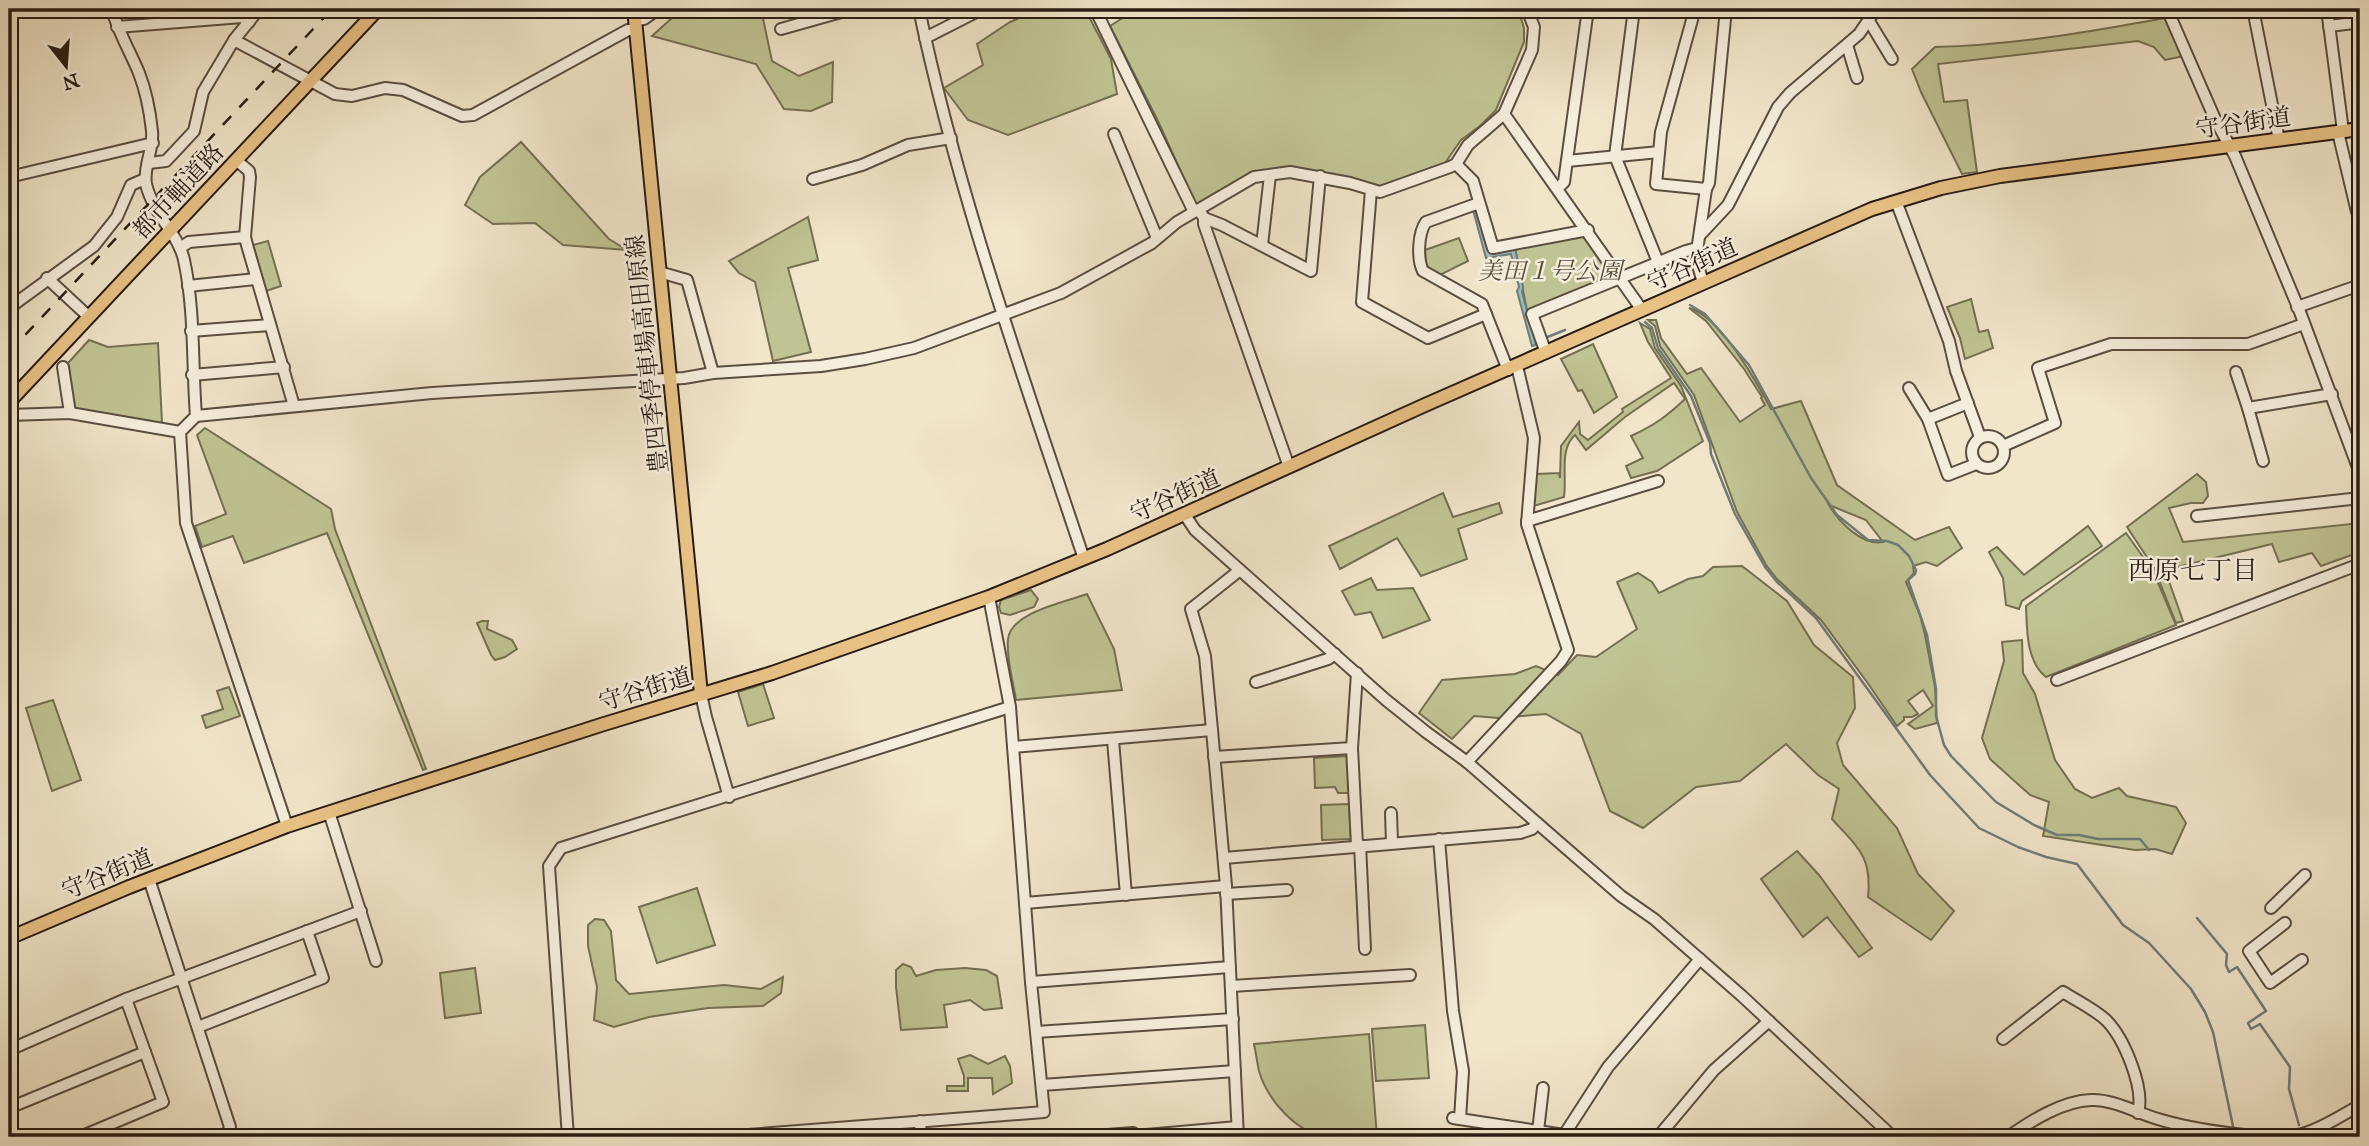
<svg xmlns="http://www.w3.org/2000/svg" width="2369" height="1146" font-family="'IM FELL Great Primer','Noto Serif JP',serif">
	<rect width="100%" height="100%" fill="#f1e5ca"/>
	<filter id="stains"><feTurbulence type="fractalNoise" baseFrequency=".00286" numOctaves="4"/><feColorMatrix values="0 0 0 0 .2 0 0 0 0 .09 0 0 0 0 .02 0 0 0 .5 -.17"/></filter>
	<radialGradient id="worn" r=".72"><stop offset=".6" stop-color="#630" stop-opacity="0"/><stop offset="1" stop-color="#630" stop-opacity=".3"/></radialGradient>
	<g fill="#c0c393" stroke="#746f53" stroke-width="2" fill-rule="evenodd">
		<polygon points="682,9 761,9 772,61 799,76 833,62 832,102 811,111 784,109 756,64 652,36"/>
		<polygon points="1041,9 1085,9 1111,59 1117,94 1008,135 968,120 944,88 983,65 977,44 1010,22"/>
		<polygon points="1137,9 1518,9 1524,28 1524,42 1496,110 1480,126 1461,140 1443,166 1380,187 1290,168 1196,205 1158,121 1110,26"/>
		<path d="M2165,18L2184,56L2165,60L2154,47L2138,41L1938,64L1944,102L1967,100L1977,172L1962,174L1921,92L1912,69L1935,47C2013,45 2089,32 2165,18Z"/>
		<polygon points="521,142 609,239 627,250 563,245 535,223 493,224 465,205 480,177"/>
		<polygon points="808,217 818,260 788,268 811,352 773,361 755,282 739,273 729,261"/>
		<polygon points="1580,236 1586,238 1610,272 1608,278 1527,311 1515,248"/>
		<polygon points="1459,238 1468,261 1440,275 1426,268 1425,250"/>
		<polygon points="268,241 281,286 266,291 253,245"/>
		<polygon points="1971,299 1979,332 1988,330 1993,348 1965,359 1960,338 1947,307"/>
		<path d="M1689,308C1720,316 1756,381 1771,409L1801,401L1837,485L1915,540L1949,527L1962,548L1937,566L1926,562L1913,566L1914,573L1906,582L1920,615L1925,635L1935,687L1937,723L1915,729L1908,724L1933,706L1923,690L1908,701L1918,714L1912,717H1904V720L1897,726L1867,682L1821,620L1777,579L1766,565L1737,512L1694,395L1660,346L1655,326L1648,320H1656L1661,338L1687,374L1701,368L1740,422L1765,405L1761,398L1762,397L1744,369L1706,321ZM1829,505L1866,520L1883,542C1862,546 1839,522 1829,505Z"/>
		<path d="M1640,323L1650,329L1655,348L1681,386L1703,441L1657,471L1631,478L1626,466L1643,458L1631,436C1655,425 1667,416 1685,399L1674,383L1625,417L1586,450L1575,435C1559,449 1567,476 1564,497L1530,507L1536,474L1559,473L1560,478L1561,446L1579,422L1580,434L1588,440L1623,412L1622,409L1671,378L1648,342Z"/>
		<polygon points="89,340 108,347 158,343 162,423 74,410 68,363"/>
		<polygon points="1593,344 1617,397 1594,413 1582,390 1578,391 1561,359"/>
		<polygon points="205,428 331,509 335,529 426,769 423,770 327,533 244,563 233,536 202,547 195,526 226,514 197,435"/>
		<polygon points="2197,474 2206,482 2208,496 2203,503 2191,503 2169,508 2183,542 2360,523 2360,552 2321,566 2312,553 2279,562 2272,544 2165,570 2183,621 2176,623 2154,568 2127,527"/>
		<polygon points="1443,493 1453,517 1499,503 1502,513 1458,529 1467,559 1421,576 1397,538 1340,569 1329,546"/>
		<polygon points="2088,526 2102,546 2022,601 2019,609 2006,605 2003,578 1989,552 1997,547 2024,575"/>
		<path d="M2126,533L2153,571L2176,625L2046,677C2026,661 2027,630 2026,606Z"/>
		<path d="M1742,566L1787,601L1814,645L1853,677L1855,708L1837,743L1843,765L1897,828L1918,874L1954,911L1931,940L1868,897C1872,856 1858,848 1832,819L1839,789L1818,775L1786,744L1740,781L1696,787L1643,828L1610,811L1581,734L1546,714L1498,718L1474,716L1452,739L1419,713L1442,680L1515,674L1536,666L1558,675L1577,655L1596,657L1637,629L1617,582L1638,573L1652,582L1659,593L1688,579L1703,576L1713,567Z"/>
		<polygon points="1371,578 1377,590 1413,588 1430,620 1383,638 1371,612 1355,615 1342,591"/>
		<polygon points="1031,590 1038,599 1034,607 1010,615 1001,613 999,607 1001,600"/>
		<path d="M1087,594L1114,649L1122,690L1016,700C1013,681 1006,658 1008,639C1011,612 1066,602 1087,594Z"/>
		<polygon points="482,621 488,621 487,629 512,640 517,649 505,657 495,660 491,655 477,623"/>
		<polygon points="2022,640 2023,673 2035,694 2055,760 2075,789 2092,798 2119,788 2127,796 2176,807 2186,823 2172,854 2155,849 2135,850 2043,836 2049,802 2030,795 1990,759 1982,738 2004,661 2002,642"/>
		<polygon points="763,684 774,718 748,726 738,692"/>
		<polygon points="229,687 240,716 206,728 202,716 223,709 217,691"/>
		<polygon points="53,700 81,780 52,791 26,708"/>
		<polygon points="1347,756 1349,793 1338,793 1335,787 1315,788 1314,758"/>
		<polygon points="1349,804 1351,839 1322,840 1321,805"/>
		<polygon points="1797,851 1819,875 1872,948 1859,957 1827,917 1803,937 1761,879"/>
		<polygon points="697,888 715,945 657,963 639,907"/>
		<polygon points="595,919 604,920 611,931 616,980 629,994 724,985 761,989 783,977 781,993 763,1006 708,1008 649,1017 614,1027 594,1020 597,987 588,946 588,925"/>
		<polygon points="903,964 911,967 916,976 936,970 965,968 986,970 997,976 1002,1008 984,1010 970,1000 944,1005 947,1027 901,1030 896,987 896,970"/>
		<polygon points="475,968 481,1013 445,1018 440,973"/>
		<polygon points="1425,1025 1429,1078 1376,1081 1372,1029"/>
		<path d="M1369,1034L1377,1137C1361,1137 1343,1139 1327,1137C1296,1133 1267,1099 1259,1071C1257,1062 1256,1053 1254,1044Z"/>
		<polygon points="970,1055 988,1064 1005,1056 1010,1066 1012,1083 993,1094 992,1078 968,1078 968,1091 947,1091 947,1086 964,1086 964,1076 958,1059"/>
	</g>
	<polygon fill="#9cbdbd" stroke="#6e7c79" stroke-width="2" points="1473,210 1477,212 1489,252 1515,248 1523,287 1522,292 1536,345 1532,346 1517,291 1519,287 1511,254 1486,258"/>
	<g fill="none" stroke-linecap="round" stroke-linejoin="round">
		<g stroke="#6e7c79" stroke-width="2.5">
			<polyline points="1690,305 1705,314 1749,365 1811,478 1837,515 1868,540 1887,541 1898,545 1909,556 1916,570 1915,574 1908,580 1927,635 1936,689 1936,716 1944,745 1951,756 1996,802 2034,825 2057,835 2079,835 2098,839 2140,839 2149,850"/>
			<polyline points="1645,322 1652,328 1658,348 1691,396 1710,443 1711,454 1735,514 1765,567 1777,582 1816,618 1930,775 1979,828 2018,847 2046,857 2077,864 2123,925 2149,943 2191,989 2205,1012 2213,1032 2233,1126"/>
			<polyline points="1545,338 1565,330"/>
			<polyline points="2197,918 2227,954 2226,965 2229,972 2237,967 2266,1011 2248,1023 2251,1029 2260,1024 2290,1067 2289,1089 2299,1125"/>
		</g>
		<defs>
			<g id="minor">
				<path d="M112,9C118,32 130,51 139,73C146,91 150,112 152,131C154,149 143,166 146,184C153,214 179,235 184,260C195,310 192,365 196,416L180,432L186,523L287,826"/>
				<path d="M919,9C958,196 1024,378 1084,559"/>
				<polyline points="1095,9 1194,212"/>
				<polyline points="1634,9 1615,156 1658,262"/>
				<polyline points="1695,9 1661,132 1656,184 1706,189"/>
				<polyline points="2167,9 2215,119 2235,156 2300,312 2360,473"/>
				<polyline points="2253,9 2279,140"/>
				<polyline points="2327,9 2343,131"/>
				<polyline points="635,20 644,19 658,9"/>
				<polyline points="1869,21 1892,59"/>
				<polyline points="2329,26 2354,23 2353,9"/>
				<polyline points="117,27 242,17 249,22"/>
				<polyline points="781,29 852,9"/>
				<polyline points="925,38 982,9"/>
				<polyline points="234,40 335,94 352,96 385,88 403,90 462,116 473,115 628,30 636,30"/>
				<polyline points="1847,45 1857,78"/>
				<polyline points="1504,114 1642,310"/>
				<polyline points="2338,132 2357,212 2360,211"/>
				<polyline points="1114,134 1157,238"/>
				<polyline points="236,160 249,171 250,177 245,237 247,245 294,406"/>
				<polyline points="1567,161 1659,152"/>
				<polyline points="149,163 166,161 194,131 203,92 234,40 259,9"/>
				<polyline points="1456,164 1473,181 1493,248 1588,230"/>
				<polyline points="9,177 153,143"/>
				<polyline points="813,179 862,165 908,145 951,138"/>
				<polyline points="1558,188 1564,182 1588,9"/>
				<polyline points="1371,190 1362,302 1428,338 1486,314"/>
				<polyline points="1896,201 1949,341 1956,371 1980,437"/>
				<path d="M1479,203L1426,222C1418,233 1417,259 1423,271L1482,304L1508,370"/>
				<polyline points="1199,210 1204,218 1204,224 1289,467"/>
				<polyline points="1204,218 1222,225 1311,271 1320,176"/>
				<polyline points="1700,235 1728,205 1778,107 1790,93 1859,34 1876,9"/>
				<polyline points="1262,245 1270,175"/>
				<polyline points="180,248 189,242 245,237"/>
				<polyline points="659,272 687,280 713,373"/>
				<polyline points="47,278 89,317"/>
				<polyline points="1703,283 1696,258 1706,189 1709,183 1726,9"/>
				<polyline points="188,286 256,279"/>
				<polyline points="2297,307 2360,285"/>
				<polyline points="9,308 94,246 117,217 131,185 145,179"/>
				<polyline points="191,331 270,325"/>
				<polyline points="1546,353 1532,314 1686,251 1697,248"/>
				<polyline points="63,367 70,413"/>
				<polyline points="2236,372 2248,408"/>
				<polyline points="192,375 284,367"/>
				<polyline points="1909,388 1928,419"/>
				<polyline points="1968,403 1928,419 1948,475 1976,464"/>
				<polyline points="9,415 70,413 180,432"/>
				<polyline points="196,416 432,393 684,378 713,373 821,366 865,359 914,348 1061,293 1152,243 1177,222 1254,177 1290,172 1350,183 1380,192 1450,167 1456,164 1468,145 1504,114 1532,50 1534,27 1527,9"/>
				<circle cx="1988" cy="452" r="16"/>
				<polyline points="2003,446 2055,423 2038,368 2111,344 2248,344 2304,324"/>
				<polyline points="2263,461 2248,408 2332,394"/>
				<polyline points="1185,515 1195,530 1386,700 1426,732 1467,762 1621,896 1654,919 1742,996 1893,1137"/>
				<polyline points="2197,516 2360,498"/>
				<polyline points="1527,521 1658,481"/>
				<polyline points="1357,673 1352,748 1357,845"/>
				<polyline points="2057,680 2360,564"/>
				<polyline points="1256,682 1328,659 1335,654"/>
				<polyline points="701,694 706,717 729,797"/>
				<polyline points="1113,740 1126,895"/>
				<polyline points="1013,747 1212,730"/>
				<polyline points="1214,757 1352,748"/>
				<polyline points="1467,762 1561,661 1568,650 1527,524 1534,438 1517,366"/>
				<polyline points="329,812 376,961"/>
				<polyline points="1391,813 1392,843"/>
				<polyline points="1439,839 1453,1011 1463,1071 1460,1119"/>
				<polyline points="1360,845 1365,949"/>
				<polyline points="1224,858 1520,833 1532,829 1537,823"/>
				<polyline points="149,879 230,1127 226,1137"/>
				<polyline points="1226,894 1287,890"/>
				<polyline points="1025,903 1226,886"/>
				<polyline points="2271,908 2305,875"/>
				<polyline points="2285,923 2249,951 2270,983 2302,960"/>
				<polyline points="1031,982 1230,967"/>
				<polyline points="1231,986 1410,975"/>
				<polyline points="198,1027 323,978 307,931"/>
				<polyline points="1036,1032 1233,1019"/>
				<path d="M2003,1039L2063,992C2077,1001 2094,1009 2106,1020C2124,1038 2145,1088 2138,1113"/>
				<polyline points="9,1050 126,999 361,911"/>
				<polyline points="1042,1085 1235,1071"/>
				<polyline points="9,1108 145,1052"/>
				<polyline points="1453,1118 1564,1135 1608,1067 1700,959"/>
				<polyline points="920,1121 921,1137"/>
				<polyline points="1538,1131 1543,1088"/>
				<polyline points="80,1137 163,1102 126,999"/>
				<polyline points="568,1137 549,866 561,848 1010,707"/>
				<polyline points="721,1137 1044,1112 1031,982 1010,707 989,597"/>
				<polyline points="1081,1137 1133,1133 1135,1136 1237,1127"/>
				<polyline points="1238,1137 1226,886 1212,730 1205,656 1191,609 1240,570"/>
				<polyline points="1658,1137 1714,1070 1769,1021"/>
				<path d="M2008,1137C2031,1121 2062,1101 2091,1100C2113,1099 2137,1113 2158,1119C2190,1129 2269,1142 2302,1134C2323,1128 2342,1115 2360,1105"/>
			</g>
			<g id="major">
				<polyline points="634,9 701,694"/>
				<polyline points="9,402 378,9"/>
				<polyline points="9,938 129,887 287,826 604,724 772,673 989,597 1107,549 1425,405 1872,209 1941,188 2000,176 2360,129"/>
			</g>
		</defs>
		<use href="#minor" stroke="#5a4e41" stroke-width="14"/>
		<use href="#major" stroke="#281b13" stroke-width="16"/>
		<use href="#minor" stroke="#f6eedd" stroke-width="10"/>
		<use href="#major" stroke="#e8c285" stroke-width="12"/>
		<polyline stroke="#281b13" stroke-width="2.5" stroke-dasharray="12 12" stroke-linecap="butt" points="9,352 332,9"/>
	</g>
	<g text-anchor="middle" stroke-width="5" stroke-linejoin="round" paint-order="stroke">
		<g font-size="24" fill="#281b13" stroke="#f6eedd">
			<text transform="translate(2243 123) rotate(-8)" y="8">守谷街道</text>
			<text transform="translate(178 191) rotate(-47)" y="8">都市軸道路</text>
			<text transform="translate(1692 265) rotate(-24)" y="8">守谷街道</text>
			<text transform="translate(647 354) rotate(-96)" y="8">豊四季停車場高田原線</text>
			<text transform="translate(1175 496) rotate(-24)" y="8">守谷街道</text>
			<text transform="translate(645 689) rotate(-17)" y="8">守谷街道</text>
			<text transform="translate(107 874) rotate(-22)" y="8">守谷街道</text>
		</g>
		<g font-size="24" font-style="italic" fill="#564d39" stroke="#f6eedd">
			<text x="1550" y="279">美田１号公園</text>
		</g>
		<g font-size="26" fill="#281b13" stroke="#f6eedd">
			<text x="2193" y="579">西原七丁目</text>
		</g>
	</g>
	<rect width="2369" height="1146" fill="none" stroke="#f1e5ca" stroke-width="35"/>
	<rect x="10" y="10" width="2348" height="1125" fill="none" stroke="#281b13" stroke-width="3.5"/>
	<rect x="18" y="18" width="2334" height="1111" fill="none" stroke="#281b13" stroke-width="2"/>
	<g transform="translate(66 66) rotate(163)" stroke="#f6eedd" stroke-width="5" paint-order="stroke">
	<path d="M0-5L12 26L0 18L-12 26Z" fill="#281b13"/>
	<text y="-10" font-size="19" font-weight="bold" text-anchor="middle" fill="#281b13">N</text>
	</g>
	<rect width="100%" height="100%" filter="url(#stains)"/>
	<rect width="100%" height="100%" fill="url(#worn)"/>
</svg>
